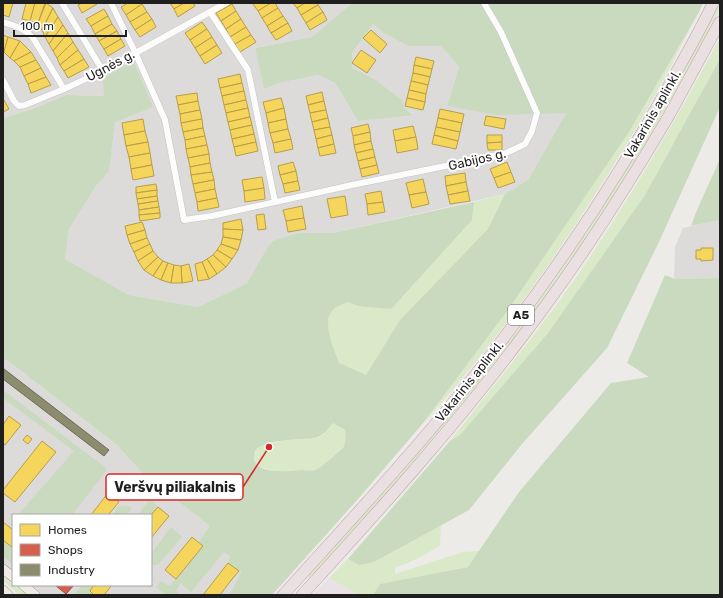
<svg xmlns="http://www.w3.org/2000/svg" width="723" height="598" font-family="Rubik,sans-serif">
	<rect width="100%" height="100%" fill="#edebe8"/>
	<g fill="#dcdbd9">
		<polygon points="3,3 352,3 312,37 255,48 264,89 279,83 318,75 335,83 358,121 413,114 404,107 402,100 376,80 352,68 352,53 373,24 383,33 408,46 441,46 459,67 447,106 566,113 528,180 505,194 333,233 299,233 267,248 247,283 198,307 129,295 65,259 69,229 96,186 109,170 115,122 104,96 66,95 33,109 3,118"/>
		<polygon points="720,220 720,278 674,279 675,247 683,228"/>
		<polygon points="3,354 7,360 117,445 145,476 210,526 243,570 229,595 35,595 23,585 151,585 151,515 13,515 13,577 3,569"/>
	</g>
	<polygon fill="#eae1e6" points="329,578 359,595 313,595"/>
	<g fill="#dae9c8">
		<path d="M719,3L720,9L718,13C670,103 620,192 561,275C485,382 398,480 310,578L307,575C382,495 456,412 522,324C581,245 634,161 681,75C694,51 708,28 719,3Z"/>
		<path d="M699,12C675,57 653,102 626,145C567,242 501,338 424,422L510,307L629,132Z"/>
		<path d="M720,38V59L645,195L548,333L460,435L450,441C492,388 534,337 573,282C627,204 675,122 720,38Z"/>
		<path d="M505,194L488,229L400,320L366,376L339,363C334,348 319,319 336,307C340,305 344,304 348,302L358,306L472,220L474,202Z"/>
		<polygon points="333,423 345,430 346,440 343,448 317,469 277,472 261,467 256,462 254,456 256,451 260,446 283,441 319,437 324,434"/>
		<path d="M441,525L440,545C426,555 411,562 395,568V574L463,552L479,551L468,567L380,584L373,595H359L329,578L348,559L359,565L374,562Z"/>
		<polygon points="3,577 25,593 26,595 19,595 3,580"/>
	</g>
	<g fill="#c9dabe" fill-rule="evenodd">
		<path d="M352,3H703L699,12L629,132L510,307L424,422L358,499L272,595H229L242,571H239L228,563L230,556L224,552L191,592L180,583L176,591L182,595H166L156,587L161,581L170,586L203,546L199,542L210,526L145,476L117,445L7,360L3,359V118L33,109L66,95L104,96L103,79L133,60L153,107L115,122L109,171L96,186L69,229L65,259L129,295L198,307L247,283L267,248L273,241L299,233H333L474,202L472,220L391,309L358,306L348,302C344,304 340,305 336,307C319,319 334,348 339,363L366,375L400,320L488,229L505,194L528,180L566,113L497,115L447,106L459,67L441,46H408L383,33L373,24L352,53V68L376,80L402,100L404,107L413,115L358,121L335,83L318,75L279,83L264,89L255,48L312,37ZM333,423L345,430C346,436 346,443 343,448C341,450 320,468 317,469C313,471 306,470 302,470C290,471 254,476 254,456C254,437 305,441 317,437C324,435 329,428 333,423Z"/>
		<polygon points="720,59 720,107 658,244 607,348 522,444 469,510 374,562 359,565 348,559 450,441 460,435 548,333 645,195"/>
		<polygon points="720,159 720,220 691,226 697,210"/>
		<polygon points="665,275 675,279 720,278 720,595 373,595 380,584 468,567 519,492 611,383 649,377 627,363"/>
		<polygon points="3,390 106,468 106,471 72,515 18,515 74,451 3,398"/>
		<polygon points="150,499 158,507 151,515 138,515"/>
		<polygon points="119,506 131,507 132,508 127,515 112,515"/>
		<polygon points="171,527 182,537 158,565 151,565 151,554"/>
		<polygon points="3,540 13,548 13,564 3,557"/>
		<polygon points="82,585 94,585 90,591 94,595 74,595"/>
	</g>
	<g fill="#f6d55c" stroke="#b69e4a">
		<polygon points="3,3 13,3 9,17 3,15"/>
		<polygon points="26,3 35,3 30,21 22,19"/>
		<polygon points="35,3 45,3 38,23 30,21"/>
		<polygon points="46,3 53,8 42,30 38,23"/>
		<polygon points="82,3 97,3 97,4 82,13 78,5"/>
		<polygon points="128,3 141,3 142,4 126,15 121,7"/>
		<polygon points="170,3 184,3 174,9"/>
		<polygon points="184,3 193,3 195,6 178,17 174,9"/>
		<polygon points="254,3 271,3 258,11 253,4"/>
		<polygon points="271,3 275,3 278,8 262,18 258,11"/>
		<polygon points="293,3 305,3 297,8"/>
		<polygon points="305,3 317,3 318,5 301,15 297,8"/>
		<polygon points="142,4 147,12 130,22 126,15"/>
		<polygon points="232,4 236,11 221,21 216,13"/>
		<polygon points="318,5 323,12 306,23 301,15"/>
		<polygon points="53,8 58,17 45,37 42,30"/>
		<polygon points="278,8 283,16 267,26 262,18"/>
		<polygon points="104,9 108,16 91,26 86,19"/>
		<polygon points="236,11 241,19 226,29 221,21"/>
		<polygon points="147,12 152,19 135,30 130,22"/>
		<polygon points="323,12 327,20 310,30 306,23"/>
		<polygon points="108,16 112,24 95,34 91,26"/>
		<polygon points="283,16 288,23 271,33 267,26"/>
		<polygon points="58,17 63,25 49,44 45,37"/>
		<polygon points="152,19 156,27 140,37 135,30"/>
		<polygon points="241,19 246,27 230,37 226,29"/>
		<polygon points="202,22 207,29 190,40 185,33"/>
		<polygon points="288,23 292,31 276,40 271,33"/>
		<polygon points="112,24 117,31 99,41 95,34"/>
		<polygon points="63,25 68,33 53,51 49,44"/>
		<polygon points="246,27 251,35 235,44 230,37"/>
		<polygon points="207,29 212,37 195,48 190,40"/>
		<polygon points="371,30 387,44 380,53 363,38"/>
		<polygon points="117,31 121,39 104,49 99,41"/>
		<polygon points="68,33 73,42 57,58 53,51"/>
		<polygon points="3,35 8,37 4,52 3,51"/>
		<polygon points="251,35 256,42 240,52 235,44"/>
		<polygon points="8,37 20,41 10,58 4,52"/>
		<polygon points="212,37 217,45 200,56 195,48"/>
		<polygon points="121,39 125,46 108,56 104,49"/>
		<polygon points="20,41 31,52 14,61 10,58"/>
		<polygon points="73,42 78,50 60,65 57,58"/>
		<polygon points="217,45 222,53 205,64 200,56"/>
		<polygon points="78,50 84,59 64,71 60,65"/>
		<polygon points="361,50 376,60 367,73 352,63"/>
		<polygon points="31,52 36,60 20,67 14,61"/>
		<polygon points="416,57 434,61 432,69 414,65"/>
		<polygon points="84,59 89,67 68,78 64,71"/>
		<polygon points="36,60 41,68 24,76 20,67"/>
		<polygon points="414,65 432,69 430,77 413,73"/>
		<polygon points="41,68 46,77 28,84 24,76"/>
		<polygon points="413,73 430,77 428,85 411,81"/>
		<polygon points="240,74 242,83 220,88 218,79"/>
		<polygon points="46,77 51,85 31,93 28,84"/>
		<polygon points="411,81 428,85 426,94 409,90"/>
		<polygon points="242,83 244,91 222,96 220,88"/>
		<polygon points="409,90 426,94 425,102 407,98"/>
		<polygon points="244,91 246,100 224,105 222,96"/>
		<polygon points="322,92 324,101 308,105 306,96"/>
		<polygon points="197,93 198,101 178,105 176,96"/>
		<polygon points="281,98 284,108 266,113 263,102"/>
		<polygon points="407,98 425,102 423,110 405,106"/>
		<polygon points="4,100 9,109 3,112 3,101"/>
		<polygon points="246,100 248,108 226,113 224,105"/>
		<polygon points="198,101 200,110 180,114 178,105"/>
		<polygon points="324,101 326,110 310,113 308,105"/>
		<polygon points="248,108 250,117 228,122 226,113"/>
		<polygon points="284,108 286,119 268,123 266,113"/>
		<polygon points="440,109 464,114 462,123 438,118"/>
		<polygon points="200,110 202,119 181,123 180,114"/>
		<polygon points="326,110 328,118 312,122 310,113"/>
		<polygon points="486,116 506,119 504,129 484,125"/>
		<polygon points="250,117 252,125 230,130 228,122"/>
		<polygon points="328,118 330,127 314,130 312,122"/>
		<polygon points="438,118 462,123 460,132 436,127"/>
		<polygon points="143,119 145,131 124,135 122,123"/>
		<polygon points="202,119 203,128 183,132 181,123"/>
		<polygon points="286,119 288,129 270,133 268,123"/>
		<polygon points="368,124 370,132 353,136 351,128"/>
		<polygon points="252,125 254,134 232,139 230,130"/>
		<polygon points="413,126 416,137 395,141 393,130"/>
		<polygon points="330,127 332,135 316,139 314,130"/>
		<polygon points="436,127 460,132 458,141 434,135"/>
		<polygon points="203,128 205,136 185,140 183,132"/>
		<polygon points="288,129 291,139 273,143 270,133"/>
		<polygon points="145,131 148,142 126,146 124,135"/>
		<polygon points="370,132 371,141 354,145 353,136"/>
		<polygon points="254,134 256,142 234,147 232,139"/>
		<polygon points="332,135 334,144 318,148 316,139"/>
		<polygon points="434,135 458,141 456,149 432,144"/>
		<polygon points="487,135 502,135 502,142 487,143"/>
		<polygon points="205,136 207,145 186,149 185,140"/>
		<polygon points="416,137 418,149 397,153 395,141"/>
		<polygon points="291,139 293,149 275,153 273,143"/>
		<polygon points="371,141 373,149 356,153 354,145"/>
		<polygon points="148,142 150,153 129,157 126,146"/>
		<polygon points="256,142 258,151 236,156 234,147"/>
		<polygon points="502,142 502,150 488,150 487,143"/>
		<polygon points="334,144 336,153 320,156 318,148"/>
		<polygon points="207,145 209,154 188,158 186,149"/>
		<polygon points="373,149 375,157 358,161 356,153"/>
		<polygon points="150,153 152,165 131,169 129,157"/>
		<polygon points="209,154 210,163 190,167 188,158"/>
		<polygon points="375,157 377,165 360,169 358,161"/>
		<polygon points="293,162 296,171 280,175 278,166"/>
		<polygon points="507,162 511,172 494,178 490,169"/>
		<polygon points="210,163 212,172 191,175 190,167"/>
		<polygon points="152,165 154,176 133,180 131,169"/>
		<polygon points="377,165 379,173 362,177 360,169"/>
		<polygon points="296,171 298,181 283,184 280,175"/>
		<polygon points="212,172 214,180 193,184 191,175"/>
		<polygon points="511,172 515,182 498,188 494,178"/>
		<polygon points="465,173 466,182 446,186 445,176"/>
		<polygon points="262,177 264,188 244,191 242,180"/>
		<polygon points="423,179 426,192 409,195 406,183"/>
		<polygon points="214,180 215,189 195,193 193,184"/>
		<polygon points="298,181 300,190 285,193 283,184"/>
		<polygon points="466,182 468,191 448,195 446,186"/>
		<polygon points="156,184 157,190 136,193 136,187"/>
		<polygon points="264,188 265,199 245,202 244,191"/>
		<polygon points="215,189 217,198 197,202 195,193"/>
		<polygon points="157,190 157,196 137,199 136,193"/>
		<polygon points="381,191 383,202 367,204 365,194"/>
		<polygon points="468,191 470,201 450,204 448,195"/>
		<polygon points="426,192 429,204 412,208 409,195"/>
		<polygon points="157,196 158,201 138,204 137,199"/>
		<polygon points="345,196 348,215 331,218 327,199"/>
		<polygon points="217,198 219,207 198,211 197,202"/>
		<polygon points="158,201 159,207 139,210 138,204"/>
		<polygon points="383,202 385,212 368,215 367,204"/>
		<polygon points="302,206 304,218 286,221 283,210"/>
		<polygon points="159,207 160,213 139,215 139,210"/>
		<polygon points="160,213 160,218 140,221 139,215"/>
		<polygon points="264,214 266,229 258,230 256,215"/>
		<polygon points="304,218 306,229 288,232 286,221"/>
		<polygon points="241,219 243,230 223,229 223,223"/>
		<polygon points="142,222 145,230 127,235 125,226"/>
		<polygon points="223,229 243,230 241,240 223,237"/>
		<polygon points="145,230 147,238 130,244 127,235"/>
		<polygon points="223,237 241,240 238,250 221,244"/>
		<polygon points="147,238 150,244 134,252 130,244"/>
		<polygon points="150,244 153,251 138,261 134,252"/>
		<polygon points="221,244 238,250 232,259 217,250"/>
		<polygon points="701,248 713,248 713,260 701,261 701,259 696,259 696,250 701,250"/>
		<polygon points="217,250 232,259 226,267 213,255"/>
		<polygon points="153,251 158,257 144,270 138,261"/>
		<polygon points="213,255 226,267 217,274 207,259"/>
		<polygon points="158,257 163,261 153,276 144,270"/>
		<polygon points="207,259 217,274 209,279 202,262"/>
		<polygon points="163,261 168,263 161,280 153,276"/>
		<polygon points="202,262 209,279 198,281 195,264"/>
		<polygon points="168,263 174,265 171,283 161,280"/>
		<polygon points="189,264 193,281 182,283 181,266"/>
		<polygon points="174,265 181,266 182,283 171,283"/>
		<polygon points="9,416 21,425 5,445 3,443 3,425"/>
		<polygon points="27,435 32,439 28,444 23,440"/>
		<polygon points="42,441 56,452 15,502 3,493 3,490"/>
		<polygon points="108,493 119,502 108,515 91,515"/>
		<polygon points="158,507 169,516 151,538 151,515"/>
		<polygon points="3,522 13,530 13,548 3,540"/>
		<polygon points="192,537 203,546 176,579 165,570"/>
		<polygon points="228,563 239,571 232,579 220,595 203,595"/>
		<polygon points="94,585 112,585 104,595 94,595 90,591"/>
	</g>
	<polygon fill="#d6604d" stroke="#9f4c3f" points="55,585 74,585 66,594"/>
	<polygon fill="#8c8c6e" stroke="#6b6b56" points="4,369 109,450 104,456 3,379"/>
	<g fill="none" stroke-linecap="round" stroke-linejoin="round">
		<defs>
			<g id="street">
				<polyline points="62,3 103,71"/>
				<polyline points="111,3 135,52 165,120 184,220 212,216 352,185 504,154 525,144 532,131 537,113 501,32 484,3"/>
				<polyline points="210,12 248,70 275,202"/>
				<path d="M3,22C15,26 25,28 33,38L64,89"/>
				<polyline points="3,80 14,101 19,106 25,105 64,89 103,71 226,3"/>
			</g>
			<g id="primary">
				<polyline points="3,569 13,577"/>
				<polyline points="23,585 35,595"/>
				<polyline points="3,590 8,595"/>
			</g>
			<g id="highway">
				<path d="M283,595C338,534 395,473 447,410C532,306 609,196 673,78C687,53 701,29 713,3"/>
				<path d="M302,595C376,514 450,432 516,345C571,274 621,197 667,119C685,87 702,54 720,22"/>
			</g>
		</defs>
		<use href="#street" stroke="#c6c5c4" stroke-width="7"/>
		<use href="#primary" stroke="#a39886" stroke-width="10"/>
		<use href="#highway" stroke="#c1a0aa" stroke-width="12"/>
		<use href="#street" stroke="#fcfcfc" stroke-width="6"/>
		<use href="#primary" stroke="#f0ece5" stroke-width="9"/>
		<use href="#highway" stroke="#eae0e1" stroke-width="11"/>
	</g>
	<g text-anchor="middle" stroke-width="4" stroke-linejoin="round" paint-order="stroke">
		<rect fill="#fff" stroke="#626262" stroke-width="1" x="508" y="305" width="26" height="20" rx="3"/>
		<g font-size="12" font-weight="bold" fill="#1f1f1f">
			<text x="521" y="319">A5</text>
		</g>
		<g font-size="13" fill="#1f1f1f" stroke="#fff">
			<text transform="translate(110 65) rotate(-28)" y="5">Ugnės g.</text>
			<text transform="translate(652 114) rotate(-60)" y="5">Vakarinis aplinkl.</text>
			<text transform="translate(477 159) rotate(-13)" y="5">Gabijos g.</text>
			<text transform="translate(469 381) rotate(-51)" y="5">Vakarinis aplinkl.</text>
		</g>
	</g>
	<path fill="none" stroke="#d62828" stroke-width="1.5" d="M269 447L243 487"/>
	<circle fill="#d62828" stroke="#fff" stroke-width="1.5" cx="269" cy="447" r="4"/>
	<rect fill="#fff" stroke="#d62828" stroke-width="1.5" x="106" y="474" width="137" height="26" rx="4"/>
	<g font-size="14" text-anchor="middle" font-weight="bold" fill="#1f1f1f">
		<text x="175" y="492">Veršvų piliakalnis</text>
	</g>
	<rect width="723" height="598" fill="none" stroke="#1f1f1f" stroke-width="8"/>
	<rect x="12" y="514" width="140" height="72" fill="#ffffff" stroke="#a5a5a5"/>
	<rect x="20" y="524" width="20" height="12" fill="#f6d55c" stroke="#a5a5a5"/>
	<text x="48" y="534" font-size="12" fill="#1f1f1f">Homes</text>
	<rect x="20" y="544" width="20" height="12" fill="#d6604d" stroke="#a5a5a5"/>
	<text x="48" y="554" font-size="12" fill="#1f1f1f">Shops</text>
	<rect x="20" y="564" width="20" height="12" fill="#8c8c6e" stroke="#a5a5a5"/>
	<text x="48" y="574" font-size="12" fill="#1f1f1f">Industry</text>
	<path d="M14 30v6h112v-6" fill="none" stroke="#1f1f1f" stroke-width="2"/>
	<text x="20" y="30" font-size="12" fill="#1f1f1f" stroke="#ffffff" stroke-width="3" paint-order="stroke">100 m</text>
</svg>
